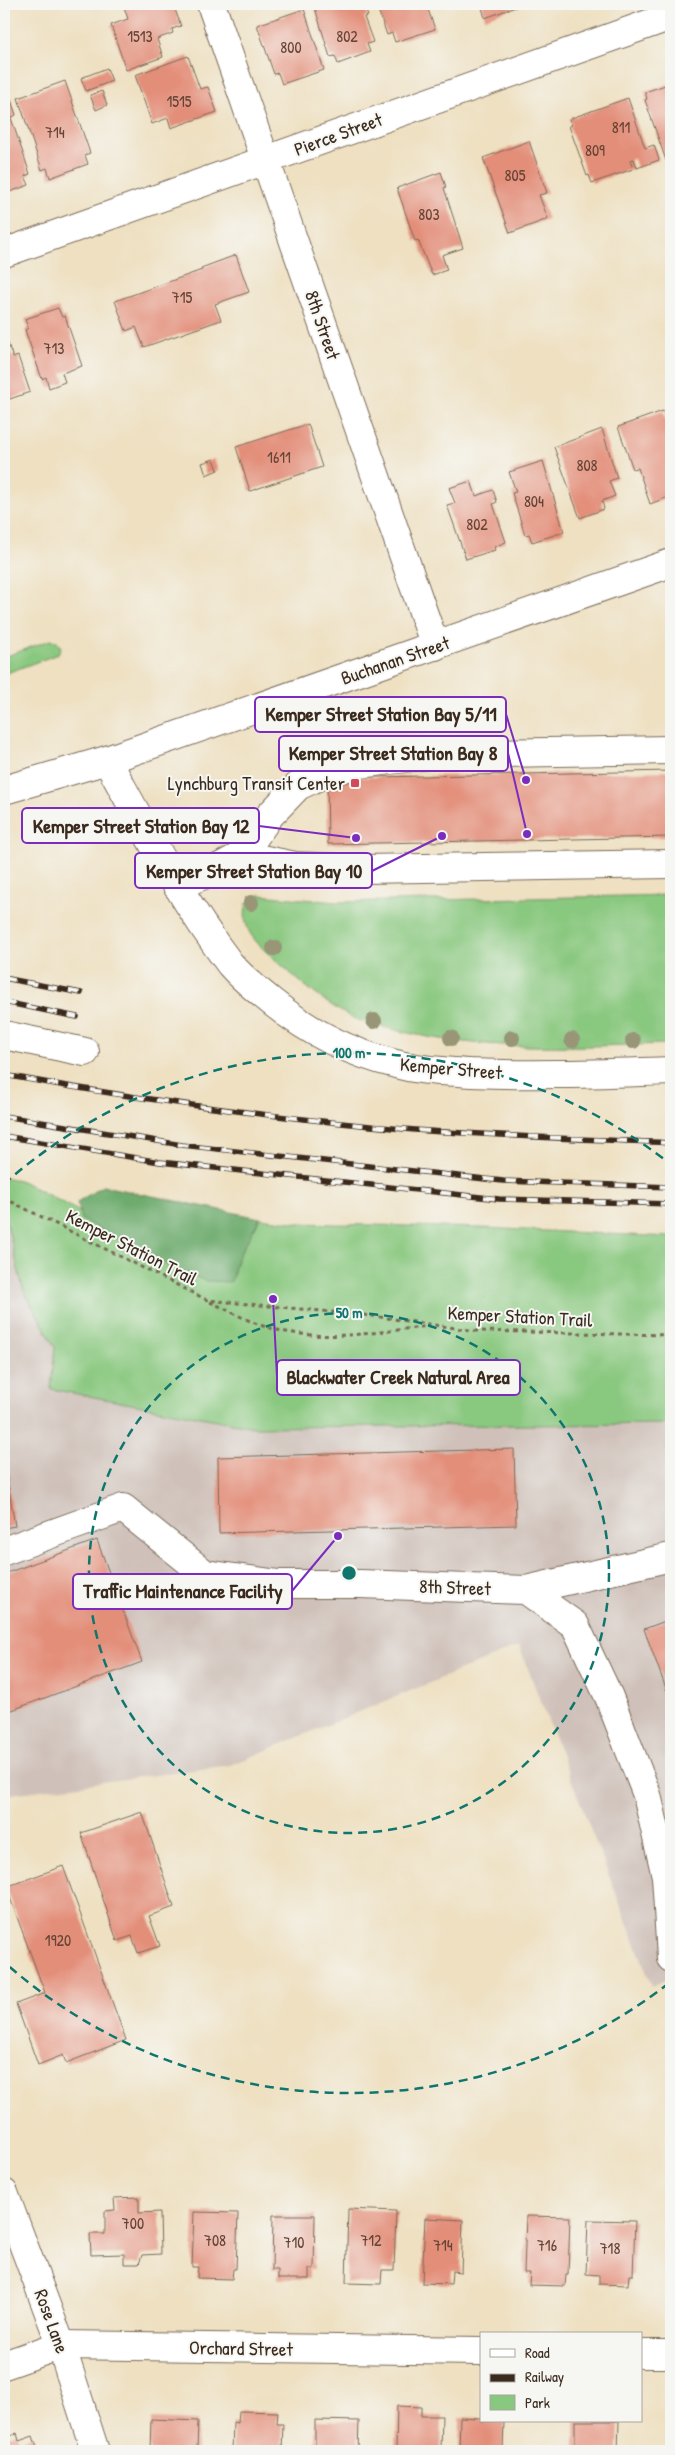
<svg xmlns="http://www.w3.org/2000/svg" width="675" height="2455" font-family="'Patrick Hand',sans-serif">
	<rect width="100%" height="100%" fill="#f6f6f2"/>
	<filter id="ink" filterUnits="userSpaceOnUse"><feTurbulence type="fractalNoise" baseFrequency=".02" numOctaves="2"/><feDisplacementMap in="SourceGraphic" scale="10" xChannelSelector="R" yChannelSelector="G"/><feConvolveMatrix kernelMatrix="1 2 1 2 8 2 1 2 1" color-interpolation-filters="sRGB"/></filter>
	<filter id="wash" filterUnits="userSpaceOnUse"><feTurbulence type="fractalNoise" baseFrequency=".0096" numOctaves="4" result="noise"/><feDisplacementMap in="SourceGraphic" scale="20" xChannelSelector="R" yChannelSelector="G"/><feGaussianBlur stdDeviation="1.12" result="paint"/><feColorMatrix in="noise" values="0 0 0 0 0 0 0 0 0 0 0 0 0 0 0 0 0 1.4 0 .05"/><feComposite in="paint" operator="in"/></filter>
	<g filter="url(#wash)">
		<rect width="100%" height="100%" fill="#eee0c1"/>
		<polygon fill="#cfc1ba" points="4,1221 7,1224 23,1289 55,1347 51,1389 254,1427 671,1424 671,1977 652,1986 519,1646 231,1765 4,1795"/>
		<g fill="#89c87f" stroke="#62794e">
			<polygon points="50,640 56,641 61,647 58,654 4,674 4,657"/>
			<path d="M259,895L337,902L671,895V1044C576,1046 476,1053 384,1027C373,1024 360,1022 351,1017C324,1003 300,982 278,962C259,945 239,931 247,903Z"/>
			<polygon points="4,1177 22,1181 127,1237 233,1276 237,1259 260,1218 300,1223 484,1228 671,1237 671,1424 254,1427 51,1389 55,1347 23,1289 7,1224 4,1221"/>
		</g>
		<polygon fill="#6eac6e" stroke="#546b46" points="103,1186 260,1218 237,1259 231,1282 206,1281 153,1259 81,1219 77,1202"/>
		<g id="blocks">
			<g fill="#e38e79">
				<polygon points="133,4 173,4 181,26 172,29 173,33 157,39 163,57 126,70 111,25 128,19 124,7"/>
				<polygon points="327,4 363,4 368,16 364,17 373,42 367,44 370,52 338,64 335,56 330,57 315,8"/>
				<polygon points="376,4 426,4 435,29 395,42 392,33 387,35"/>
				<polygon points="481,4 524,4 485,18"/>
				<polygon points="304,9 324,70 282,84 278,73 274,74 257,25"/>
				<polygon points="188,56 200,89 208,87 217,112 171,128 168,118 152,124 135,75"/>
				<polygon points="107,68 112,81 86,91 81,78"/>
				<polygon points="65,81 90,153 85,155 88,164 50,178 47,168 42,170 18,98"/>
				<polygon points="671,83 671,169 669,169 645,100 647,99 645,92"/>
				<polygon points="102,91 107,105 96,110 90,95"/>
				<polygon points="628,98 645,148 654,145 659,160 637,168 634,159 630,160 633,169 592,183 589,175 587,176 569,126 572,125 569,119"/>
				<polygon points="11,100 16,115 11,118 30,174 25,176 29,185 4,194 4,103"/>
				<polygon points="529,141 547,193 539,195 548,219 510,233 483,158"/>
				<polygon points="441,172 446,187 444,188 463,248 442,255 447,270 432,275 418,240 415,241 397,188"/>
				<polygon points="236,255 249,292 215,304 221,320 144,347 136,327 126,331 115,301 202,270 201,268"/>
				<polygon points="58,308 62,317 65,316 82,366 62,373 65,382 49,388 46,377 42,379 25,330 28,328 25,319"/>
				<polygon points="4,332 13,358 18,356 30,392 4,401"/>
				<polygon points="663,411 671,435 671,496 650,504 638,468 633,469 618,427"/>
				<polygon points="308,424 322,467 250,491 236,447"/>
				<polygon points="602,429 617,478 609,481 615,496 602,501 604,509 580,518 554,447"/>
				<polygon points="214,459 218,470 206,475 202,463"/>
				<polygon points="543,461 564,532 532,542 529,534 525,535 512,493 516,492 509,472"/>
				<polygon points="471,481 476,496 493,490 497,502 493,504 506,542 494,547 495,550 466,559 447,505 455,503 449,488"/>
				<polygon points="671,771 671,837 328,844 327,778"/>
				<polygon points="514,1449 516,1525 219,1533 218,1457"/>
				<polygon points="4,1459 15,1526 4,1528"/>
				<polygon points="97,1540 142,1662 4,1713 4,1574"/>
				<polygon points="671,1619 671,1702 644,1629"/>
				<polygon points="142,1812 174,1907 149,1916 160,1946 138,1953 132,1936 117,1941 81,1833"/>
				<polygon points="63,1866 126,2040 66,2063 63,2055 38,2065 16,2004 45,1993 6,1887"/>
				<polygon points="139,2197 139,2213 160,2212 161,2254 142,2255 139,2264 124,2264 124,2254 91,2255 90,2234 105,2234 105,2211 115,2210 114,2198"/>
				<polygon points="348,2209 396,2211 394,2270 382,2270 381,2284 346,2283"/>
				<polygon points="194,2212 238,2213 236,2269 233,2269 232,2279 197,2278 198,2267 192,2267"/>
				<polygon points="273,2215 315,2215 314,2269 309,2269 309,2279 278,2279 278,2270 272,2270"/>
				<polygon points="526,2216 570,2217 568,2275 566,2275 565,2286 529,2285 530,2273 524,2273"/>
				<polygon points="425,2218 463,2220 461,2272 452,2271 451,2284 422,2283"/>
				<polygon points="588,2220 635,2221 633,2275 629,2275 628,2285 599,2284 599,2275 586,2274"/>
				<polygon points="397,2406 421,2407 421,2416 442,2416 441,2451 396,2451"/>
				<polygon points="239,2411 278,2412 277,2424 283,2424 282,2451 232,2451 233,2422 238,2423"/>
				<polygon points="460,2417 481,2418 481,2421 504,2421 503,2451 459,2451"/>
				<polygon points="151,2419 198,2421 197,2451 150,2451"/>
				<polygon points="315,2420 359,2421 358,2451 315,2451"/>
				<polygon points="575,2421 619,2421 618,2451 575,2451"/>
				<polygon points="17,2433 19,2441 33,2436 38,2451 4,2451 4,2437"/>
			</g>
		</g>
	</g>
	<g filter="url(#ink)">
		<use href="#blocks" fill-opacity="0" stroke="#7a6a57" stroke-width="1"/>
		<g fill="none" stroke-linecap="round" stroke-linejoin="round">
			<defs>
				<g id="minor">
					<polyline points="211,4 435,646"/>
					<polyline points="4,253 671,16"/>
					<path d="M107,760C145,829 182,901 230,964C242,978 258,991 272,1002C309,1032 350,1053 396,1064C420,1071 446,1071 471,1073C538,1076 604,1073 671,1071"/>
					<polyline points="4,790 107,760 671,563"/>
					<polyline points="242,855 295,866 362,869 671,864"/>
					<polyline points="177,886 211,872 242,855 270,815 298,786 328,772 360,764 436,754 671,750"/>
					<polyline points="4,1035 85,1052"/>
					<polyline points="4,1551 123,1508 205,1574 279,1584 360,1584 526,1590 575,1625 609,1697 647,1795 666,1876 671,1958"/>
					<polyline points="526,1590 671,1557"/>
					<polyline points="4,2193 61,2345 95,2451"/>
					<polyline points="641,2354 671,2354"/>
					<polyline points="4,2365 61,2345 481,2351"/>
				</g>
			</defs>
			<use href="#minor" stroke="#7a6a57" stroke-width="30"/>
			<g stroke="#7a6a57" stroke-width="3" stroke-dasharray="4 4" stroke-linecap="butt">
				<polyline points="4,1198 207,1300 373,1316 476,1331 671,1335"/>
				<path d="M210,1302C229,1310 250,1323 270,1328C323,1343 376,1332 429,1326"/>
			</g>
			<use href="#minor" stroke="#fff" stroke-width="28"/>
			<defs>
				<g id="rail">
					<polyline points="4,978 81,993"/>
					<polyline points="4,1002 77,1017"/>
					<path d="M4,1075C140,1100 277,1118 415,1130C500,1136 586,1139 671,1143"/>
					<polyline points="4,1116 182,1145 503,1181 671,1187"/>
					<polyline points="4,1136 160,1162 499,1199 671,1204"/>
				</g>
			</defs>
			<use href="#rail" stroke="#3b2a1e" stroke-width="5.5"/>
			<use href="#rail" stroke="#f6f6f2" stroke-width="4" stroke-dasharray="11" stroke-linecap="butt"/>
		</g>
		<g fill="#989677">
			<circle cx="251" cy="903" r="8"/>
			<circle cx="274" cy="948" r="8"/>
			<circle cx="374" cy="1021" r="8"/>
			<circle cx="451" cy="1038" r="8"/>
			<circle cx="512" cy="1038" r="8"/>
			<circle cx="572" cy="1040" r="8"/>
			<circle cx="633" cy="1041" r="8"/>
		</g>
	</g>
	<g fill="none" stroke="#0f766e" stroke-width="2.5" stroke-dasharray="9 6">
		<circle cx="349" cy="1573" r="260"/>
		<path d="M669 1983A520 520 0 0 1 4 1962M4 1184A520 520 0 0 1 669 1163"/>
	</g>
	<rect fill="#d1495b" stroke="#f6f6f2" stroke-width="2" x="350" y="778" width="10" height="10" rx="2.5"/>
	<g text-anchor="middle" stroke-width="4" stroke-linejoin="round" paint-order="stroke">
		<g font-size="16" fill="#654335">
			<text x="140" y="42">1513</text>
			<text x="347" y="42">802</text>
			<text x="291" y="53">800</text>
			<text x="179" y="107">1515</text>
			<text x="621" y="133">811</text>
			<text x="55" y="138">714</text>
			<text x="595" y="156">809</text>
			<text x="515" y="181">805</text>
			<text x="429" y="220">803</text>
			<text x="182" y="303">715</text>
			<text x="54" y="354">713</text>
			<text x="279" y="463">1611</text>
			<text x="587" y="471">808</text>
			<text x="534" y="507">804</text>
			<text x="477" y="530">802</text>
			<text x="58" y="1946">1920</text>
			<text x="133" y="2229">700</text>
			<text x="215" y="2246">708</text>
			<text x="371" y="2246">712</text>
			<text x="294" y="2248">710</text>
			<text x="443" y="2251">714</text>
			<text x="547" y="2251">716</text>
			<text x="610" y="2254">718</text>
		</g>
		<g font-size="19" fill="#3b2a1e" stroke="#f6f6f2">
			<text transform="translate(338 134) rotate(-20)" y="7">Pierce Street</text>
			<text transform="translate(323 325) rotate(71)" y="7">8th Street</text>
			<text transform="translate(395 660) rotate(-19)" y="7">Buchanan Street</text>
			<text transform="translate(451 1068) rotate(5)" y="7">Kemper Street</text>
			<text transform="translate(132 1247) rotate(27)" y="7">Kemper Station Trail</text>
			<text transform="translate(520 1316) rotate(3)" y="7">Kemper Station Trail</text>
			<text transform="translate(455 1587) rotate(2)" y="7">8th Street</text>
			<text transform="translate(52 2321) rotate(70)" y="7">Rose Lane</text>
			<text transform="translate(241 2348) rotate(1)" y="7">Orchard Street</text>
		</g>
		<g font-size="19" fill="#3b2a1e" stroke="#f6f6f2" text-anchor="end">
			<text x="345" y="790">Lynchburg Transit Center</text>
		</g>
	</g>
	<circle cx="349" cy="1573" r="8" fill="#0f766e" stroke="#f6f6f2" stroke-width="2.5"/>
	<g font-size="15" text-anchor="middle" font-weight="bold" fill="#0f766e" stroke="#f6f6f2" stroke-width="4" stroke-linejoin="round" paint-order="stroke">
		<text x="349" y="1058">100 m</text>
		<text x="349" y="1318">50 m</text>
	</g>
	<path fill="none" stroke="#7b2cbf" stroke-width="2" d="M526 780L506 714M527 834L508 753M356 838L259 826M442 836L372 871M273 1299L277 1377M338 1536L292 1591"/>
	<g fill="#7b2cbf" stroke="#f6f6f2" stroke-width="2">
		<circle cx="526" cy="780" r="5"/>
		<circle cx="527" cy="834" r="5"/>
		<circle cx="356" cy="838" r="5"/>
		<circle cx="442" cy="836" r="5"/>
		<circle cx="273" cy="1299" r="5"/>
		<circle cx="338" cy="1536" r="5"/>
	</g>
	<g fill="#f6f6f2" stroke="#7b2cbf" stroke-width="2">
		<rect x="255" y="697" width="251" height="35" rx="5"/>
		<rect x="279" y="736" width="229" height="35" rx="5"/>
		<rect x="22" y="808" width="237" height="35" rx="5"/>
		<rect x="135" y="853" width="237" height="35" rx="5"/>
		<rect x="277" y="1360" width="243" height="35" rx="5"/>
		<rect x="73" y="1574" width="219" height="35" rx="5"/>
	</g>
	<g font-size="20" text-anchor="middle" font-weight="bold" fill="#3b2a1e">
		<text x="381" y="721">Kemper Street Station Bay 5/11</text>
		<text x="393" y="760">Kemper Street Station Bay 8</text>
		<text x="141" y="833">Kemper Street Station Bay 12</text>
		<text x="254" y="878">Kemper Street Station Bay 10</text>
		<text x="398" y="1384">Blackwater Creek Natural Area</text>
		<text x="183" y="1598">Traffic Maintenance Facility</text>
	</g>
	<rect width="675" height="2455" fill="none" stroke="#f6f6f2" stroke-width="20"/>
	<rect x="480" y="2332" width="162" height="90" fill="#f6f6f2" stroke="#aba49d"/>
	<rect x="490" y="2349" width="25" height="8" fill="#ffffff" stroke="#aba49d"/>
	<text x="525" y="2358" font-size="15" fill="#3b2a1e">Road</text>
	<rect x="490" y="2374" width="25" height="8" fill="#3b2a1e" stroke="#aba49d"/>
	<text x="525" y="2382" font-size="15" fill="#3b2a1e">Railway</text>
	<rect x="490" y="2395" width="25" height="15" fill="#89c87f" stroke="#aba49d"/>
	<text x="525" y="2408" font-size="15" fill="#3b2a1e">Park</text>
</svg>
